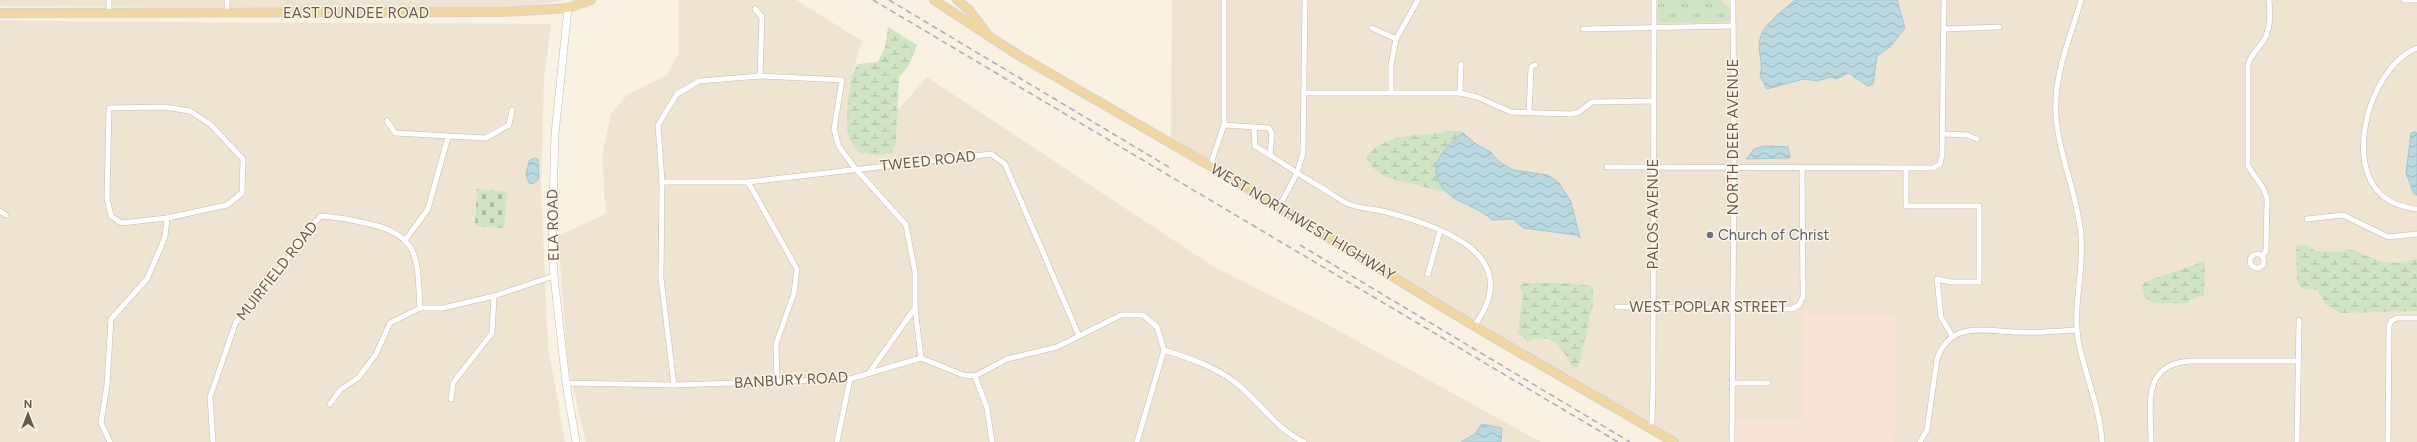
<svg xmlns="http://www.w3.org/2000/svg" width="2417" height="442" font-family="Figtree,sans-serif">
	<defs>
		<pattern id="grass-tufts" width="24" height="20" patternUnits="userSpaceOnUse"><rect width="24" height="20" fill="#cfe4c3"/><path d="M3 7l-1-3M5 7V3M7 7l1-3M15 17l-1-3M17 17v-4M19 17l1-3" fill="none" stroke="#acbca1"/></pattern>
		<pattern id="wetland-marsh" width="20" height="14" patternUnits="userSpaceOnUse"><rect width="20" height="14" fill="#cfe4c3"/><path d="M1 5h8M5 5V1M11 12h8M15 12V8" fill="none" stroke="#acbca1"/></pattern>
		<pattern id="cemetery-stones" width="16" height="16" patternUnits="userSpaceOnUse"><rect width="16" height="16" fill="#cfe4c3"/><path d="M2 7V4a2 2 0 0 1 4 0v3zM10 15v-3a2 2 0 0 1 4 0v3z" fill="#acbca1"/></pattern>
		<pattern id="water-waves" width="16" height="10" patternUnits="userSpaceOnUse"><rect width="16" height="10" fill="#bad8e0"/><path d="M0 5q4-4 8 0t8 0" fill="none" stroke="#9bb2b8"/></pattern>
	</defs>
	<rect width="100%" height="100%" fill="#f9f1e2"/>
	<g fill="#efe3d2">
		<polygon points="0,0 566,0 509,9 0,6"/>
		<polygon points="679,0 796,0 862,41 852,74 896,142 897,111 927,77 1214,267 1319,320 1541,442 586,442 568,367 558,236 606,214 602,155 611,114 627,95 667,75 679,53"/>
		<polygon points="1172,0 2417,0 2417,442 1894,442 1896,314 1802,420 1732,419 1732,442 1674,442 1210,166 1171,139"/>
		<polygon points="0,21 551,24 544,78 541,187 548,347 565,442 0,442"/>
	</g>
	<polygon fill="#f8e3d7" points="1803,314 1896,314 1894,442 1732,442 1732,419 1802,420"/>
	<polygon fill="url(#grass-tufts)" points="1658,0 1721,0 1726,6 1730,7 1730,20 1726,22 1660,23 1657,18"/>
	<g fill="url(#wetland-marsh)">
		<path d="M888,27L917,45L909,65L899,77L896,142L892,153L877,155L860,153C855,148 850,141 848,134C845,122 849,71 858,64L878,62L885,47Z"/>
		<path d="M1449,131H1461L1465,133C1436,150 1428,165 1448,193L1385,177L1373,168L1366,157C1390,129 1417,139 1449,131Z"/>
		<polygon points="2305,244 2315,251 2338,252 2350,249 2379,261 2397,263 2417,259 2417,311 2341,313 2326,305 2317,290 2301,288 2297,281 2296,246"/>
		<path d="M2205,261L2204,296C2195,296 2192,301 2184,303C2179,304 2173,303 2168,303C2153,304 2144,303 2142,286L2145,282Z"/>
		<path d="M1524,283H1565L1593,286V305L1578,367L1572,366C1561,347 1554,332 1528,341L1518,333L1523,294L1519,287Z"/>
	</g>
	<polygon fill="url(#cemetery-stones)" points="477,189 507,192 504,228 475,226"/>
	<g fill="url(#water-waves)" stroke="#a1c7d0">
		<path d="M1795,0H1897L1905,28L1890,47L1877,56L1873,84L1868,86L1848,73L1837,79L1831,77L1817,81L1804,79L1767,89L1760,76C1764,63 1757,51 1760,39C1763,24 1784,10 1795,0Z"/>
		<polygon points="2415,132 2417,133 2417,195 2414,194 2406,173 2411,133"/>
		<path d="M1463,133L1476,144L1491,152L1498,161L1513,170L1548,175L1559,183L1571,202L1580,238L1577,235L1523,228L1513,219L1492,220C1478,206 1460,205 1448,193C1423,169 1442,149 1463,133Z"/>
		<polygon points="1764,146 1788,147 1790,158 1746,159 1754,149"/>
		<polygon points="534,158 538,159 539,179 533,184 529,183 526,175 529,161"/>
		<polygon points="1482,424 1502,428 1501,442 1461,442 1475,434"/>
	</g>
	<g fill="none" stroke-linecap="round" stroke-linejoin="round">
		<defs>
			<g id="street">
				<polyline points="109,0 109,11"/>
				<polyline points="227,0 227,12"/>
				<path d="M2081,0C2072,33 2057,66 2056,100C2053,145 2078,191 2081,236C2084,270 2073,305 2078,339C2084,373 2100,407 2102,442"/>
				<polyline points="2404,0 2417,0"/>
				<polyline points="755,9 762,17 760,76"/>
				<polyline points="1372,28 1396,39"/>
				<polyline points="1583,29 1733,26"/>
				<polyline points="1944,29 1999,27"/>
				<path d="M2417,48C2366,68 2336,184 2399,205C2405,206 2411,209 2417,209"/>
				<polyline points="1305,93 1460,93 1477,97 1511,112 1571,114 1579,112 1592,102 1654,101"/>
				<polyline points="1391,93 1391,65 1396,39 1418,0"/>
				<polyline points="1460,93 1461,64"/>
				<polygon points="165,107 190,111 210,124 243,159 242,193 227,205 167,218 121,223 111,216 107,198 109,108"/>
				<polyline points="1529,113 1531,67 1535,65"/>
				<polyline points="387,121 395,133 486,138 509,125 512,110"/>
				<path d="M1224,125L1269,128L1272,134L1270,155C1289,168 1308,180 1327,191C1334,195 1342,202 1351,205C1363,209 1377,209 1390,213C1443,228 1526,255 1474,326"/>
				<polyline points="1254,127 1255,146 1270,155"/>
				<polyline points="1944,134 1967,135 1977,139"/>
				<polyline points="1210,166 1224,125 1224,0"/>
				<polyline points="1607,167 1933,168 1940,164 1942,155 1944,0"/>
				<polyline points="1906,168 1906,206 1979,206 1979,282 1951,282 1937,279 1941,317 1953,337"/>
				<polyline points="662,182 748,182 991,154 1005,164 1079,336"/>
				<polyline points="748,182 797,269 794,293 776,344 777,382"/>
				<polyline points="1279,207 1297,173 1303,153 1305,0"/>
				<polyline points="0,211 6,215"/>
				<polyline points="2307,219 2343,215 2388,237 2417,234"/>
				<polyline points="406,239 428,209 448,137"/>
				<circle cx="2257" cy="261" r="7"/>
				<path d="M2262,256L2266,251L2267,198L2263,188L2248,166V65C2251,53 2260,48 2265,38C2271,26 2270,12 2269,0"/>
				<polyline points="1428,274 1440,231"/>
				<polyline points="1617,307 1792,309 1799,305 1803,297 1802,168"/>
				<polyline points="869,373 915,308"/>
				<polyline points="975,376 987,408 992,442"/>
				<path d="M566,383L674,385L850,379L921,358L963,375L975,376L1007,359L1057,347L1121,315H1143L1157,327L1164,350C1189,358 1214,366 1236,383C1260,402 1276,429 1304,442"/>
				<polyline points="1732,383 1768,383"/>
				<polyline points="674,385 661,278 662,182 658,125 677,94 699,81 760,76 842,80 834,129 839,147 855,168 906,225 915,272 915,308 921,358"/>
				<polyline points="451,399 453,383 492,333 494,296"/>
				<polyline points="330,404 340,390 358,378 376,354 390,323 420,308 443,308 494,296 554,276"/>
				<polyline points="1649,428 1652,421 1653,388 1654,0"/>
				<polyline points="110,442 101,423 107,385 111,319 147,279 165,237 167,218"/>
				<path d="M213,442L210,397L236,322L270,283L311,226L321,216C338,217 353,220 370,224C422,236 417,262 420,308"/>
				<polyline points="837,442 850,379"/>
				<polyline points="1137,442 1164,350"/>
				<polyline points="1732,442 1734,168 1733,0"/>
				<path d="M1920,442L1927,430L1937,359C1951,319 1987,332 2019,332C2038,333 2057,331 2077,330"/>
				<path d="M2151,442C2151,404 2141,364 2191,361H2297"/>
				<polyline points="2297,442 2299,320"/>
				<polyline points="2388,442 2389,326 2391,321 2397,318 2417,318"/>
			</g>
			<polyline id="secondary" points="568,8 555,134 552,241 554,276 566,383 576,442"/>
			<g id="primary">
				<polyline points="934,0 1018,55 1210,166 1474,326 1674,442"/>
				<polyline points="957,0 969,10 985,31"/>
				<polyline points="0,13 503,12 568,8 591,0"/>
			</g>
		</defs>
		<use href="#street" stroke="#c8b9ab" stroke-width="6"/>
		<use href="#secondary" stroke="#cbbaa9" stroke-width="8"/>
		<use href="#primary" stroke="#d6d1cd" stroke-width="10"/>
		<use href="#street" stroke="#fff" stroke-width="5"/>
		<use href="#secondary" stroke="#fff" stroke-width="7"/>
		<use href="#primary" stroke="#f0d7a2" stroke-width="8"/>
		<g stroke="#b4a3c0" stroke-width="1.5" stroke-dasharray="6 4" stroke-linecap="butt">
			<polyline points="873,0 1618,442"/>
			<polyline points="889,0 1172,169"/>
			<polyline points="1300,245 1630,442"/>
		</g>
	</g>
	<circle fill="#6b7280" stroke="#fcf5e8" stroke-width="1.5" cx="1710" cy="235" r="4"/>
	<g text-anchor="middle" stroke-width="3" stroke-linejoin="round" paint-order="stroke">
		<g font-size="15" fill="#6d594c" stroke="#fcf5e8">
			<text x="356" y="18">EAST DUNDEE ROAD</text>
			<text transform="translate(1733 137) rotate(-90)" y="5">NORTH DEER AVENUE</text>
			<text transform="translate(928 161) rotate(-6)" y="5">TWEED ROAD</text>
			<text transform="translate(1653 214) rotate(-90)" y="5">PALOS AVENUE</text>
			<text transform="translate(1303 222) rotate(31)" y="5">WEST NORTHWEST HIGHWAY</text>
			<text transform="translate(553 225) rotate(-91)" y="5">ELA ROAD</text>
			<text transform="translate(277 271) rotate(-52)" y="5">MUIRFIELD ROAD</text>
			<text x="1708" y="312">WEST POPLAR STREET</text>
			<text transform="translate(791 380) rotate(-3)" y="5">BANBURY ROAD</text>
		</g>
		<g font-size="15" fill="#5b616d" stroke="#fcf5e8" text-anchor="start">
			<text x="1718" y="240">Church of Christ</text>
		</g>
	</g>
	<g transform="translate(28 414)" stroke="#fcf5e8" stroke-width="3" paint-order="stroke">
	<path d="M0-3L7 15L0 10L-7 15Z" fill="#6d594c"/>
	<text y="-6" font-size="11" font-weight="bold" text-anchor="middle" fill="#6d594c">N</text>
	</g>
</svg>
